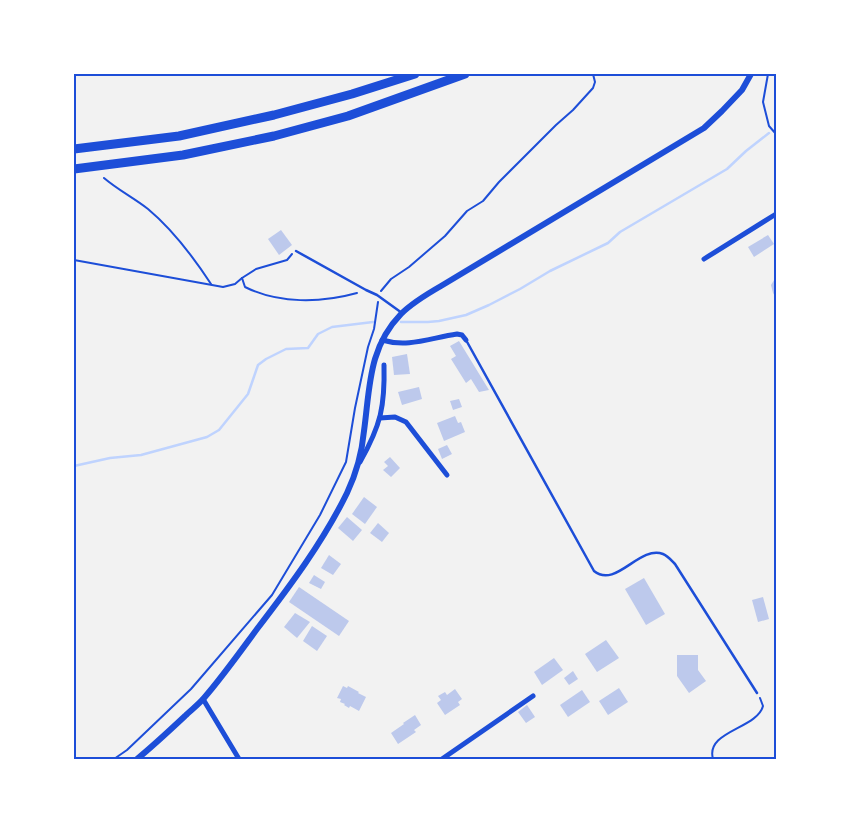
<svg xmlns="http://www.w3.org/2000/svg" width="850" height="833" font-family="'IBM Plex Sans',sans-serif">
	<rect width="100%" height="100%" fill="#f2f2f2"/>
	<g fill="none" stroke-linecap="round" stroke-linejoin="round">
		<g stroke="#bfd3fe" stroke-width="2.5">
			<polyline points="401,322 428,322 439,321 466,315 489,305 520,289 550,271 608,243 620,232 727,169 746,151 769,133"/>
			<polyline points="74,466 110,458 141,455 207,437 219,430 248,394 258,365 266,359 286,349 308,348 318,334 332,327 373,322"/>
		</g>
	</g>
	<g fill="#bdc9ec">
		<polygon points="281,230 292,245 279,255 268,239"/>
		<polygon points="768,235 774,244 754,257 748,247"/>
		<polygon points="776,277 776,298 773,293 771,285"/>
		<polygon points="459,341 489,390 479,392 471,379 466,383 451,359 456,356 450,346"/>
		<polygon points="407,354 410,374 394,375 392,357"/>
		<polygon points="419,387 422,399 402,405 398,392"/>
		<polygon points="459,399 462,407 453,410 450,401"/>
		<polygon points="455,416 458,423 461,422 465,432 444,441 437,423"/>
		<polygon points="447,445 452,454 442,459 438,449"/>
		<polygon points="390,457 400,468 391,477 383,470 388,466 384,462"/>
		<polygon points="364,497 377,507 365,524 352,514"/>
		<polygon points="347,517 362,530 353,541 338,528"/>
		<polygon points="378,523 389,533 382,542 370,533"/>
		<polygon points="329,555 341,564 333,575 321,568"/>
		<polygon points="314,575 325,582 321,589 309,583"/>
		<polygon points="644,578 665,614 646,625 625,589"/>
		<polygon points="299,587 349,621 339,636 289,602"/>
		<polygon points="763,597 769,619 758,622 752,600"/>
		<polygon points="295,613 310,622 297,638 284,627"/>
		<polygon points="312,626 327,636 317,651 303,641"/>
		<polygon points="606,640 619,658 597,672 585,654"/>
		<polygon points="677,655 698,655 698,670 706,681 689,693 677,676"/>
		<polygon points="554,658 563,670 542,685 534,672"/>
		<polygon points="573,671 578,679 569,685 564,678"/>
		<polygon points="343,686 347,688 348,686 359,692 358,693 366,697 359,711 350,706 349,708 344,705 345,704 340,702 341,699 337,698"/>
		<polygon points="619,688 628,702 608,715 599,701"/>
		<polygon points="455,689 462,699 458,702 460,705 445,715 437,703 441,700 438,696 445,692 447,695"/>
		<polygon points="582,690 590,702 568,717 560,705"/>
		<polygon points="527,705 535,717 526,723 518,712"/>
		<polygon points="415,715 421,725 414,730 416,732 398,744 391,733 404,724 403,723"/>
	</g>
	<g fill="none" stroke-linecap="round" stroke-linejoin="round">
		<g stroke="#1d4ed8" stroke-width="2">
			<polyline points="768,74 763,102 769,126 776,134"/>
			<path d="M104,178C118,190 134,198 148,209C172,229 194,258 211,284"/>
			<polyline points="74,260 223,287 235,284 242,278 256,269 287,260 292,254"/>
			<path d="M242,278L245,287C279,304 321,303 357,293"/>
			<polyline points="381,291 391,279 409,267 445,236 467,211 483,201 499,182 556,125 573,110 593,88 595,82 593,74"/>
			<polyline points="114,759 127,750 191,689 272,595 320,515 346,462 355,408 368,347 374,329 378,302"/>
			<path d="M713,759C705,731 757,729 763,706L760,698"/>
		</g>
		<g stroke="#1d4ed8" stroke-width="2.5">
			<polyline points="296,251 366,290 377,295 402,313"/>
			<path d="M466,340L594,571C616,589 639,545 663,554C668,556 672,561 675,564L757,693"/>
		</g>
		<g stroke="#1d4ed8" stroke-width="5">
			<polyline points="704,259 776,214"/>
			<path d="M382,340C408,348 430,338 457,334L462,335L466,340"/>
			<polyline points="380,418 395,417 406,422 447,475"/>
			<path d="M360,462C381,425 385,406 384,365"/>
			<polyline points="203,699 239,759"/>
			<polyline points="442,759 533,696"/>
		</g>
		<path stroke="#1d4ed8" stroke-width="6" d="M137,759C153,746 169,731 185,716C191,710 198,705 204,698C223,676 240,652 257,629C290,586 323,542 347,493C356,474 362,452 364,431C370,388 368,348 401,314C412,303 427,294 441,286L704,128L722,111L742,90L751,74"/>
		<g stroke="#1d4ed8" stroke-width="9">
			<polyline points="74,149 179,136 274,115 352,94 415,74"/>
			<polyline points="74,169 183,155 274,136 348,116 465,74"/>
		</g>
	</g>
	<rect width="850" height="833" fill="none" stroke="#ffffff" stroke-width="150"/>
	<rect x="75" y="75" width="700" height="683" fill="none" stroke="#1d4ed8" stroke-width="2"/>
</svg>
